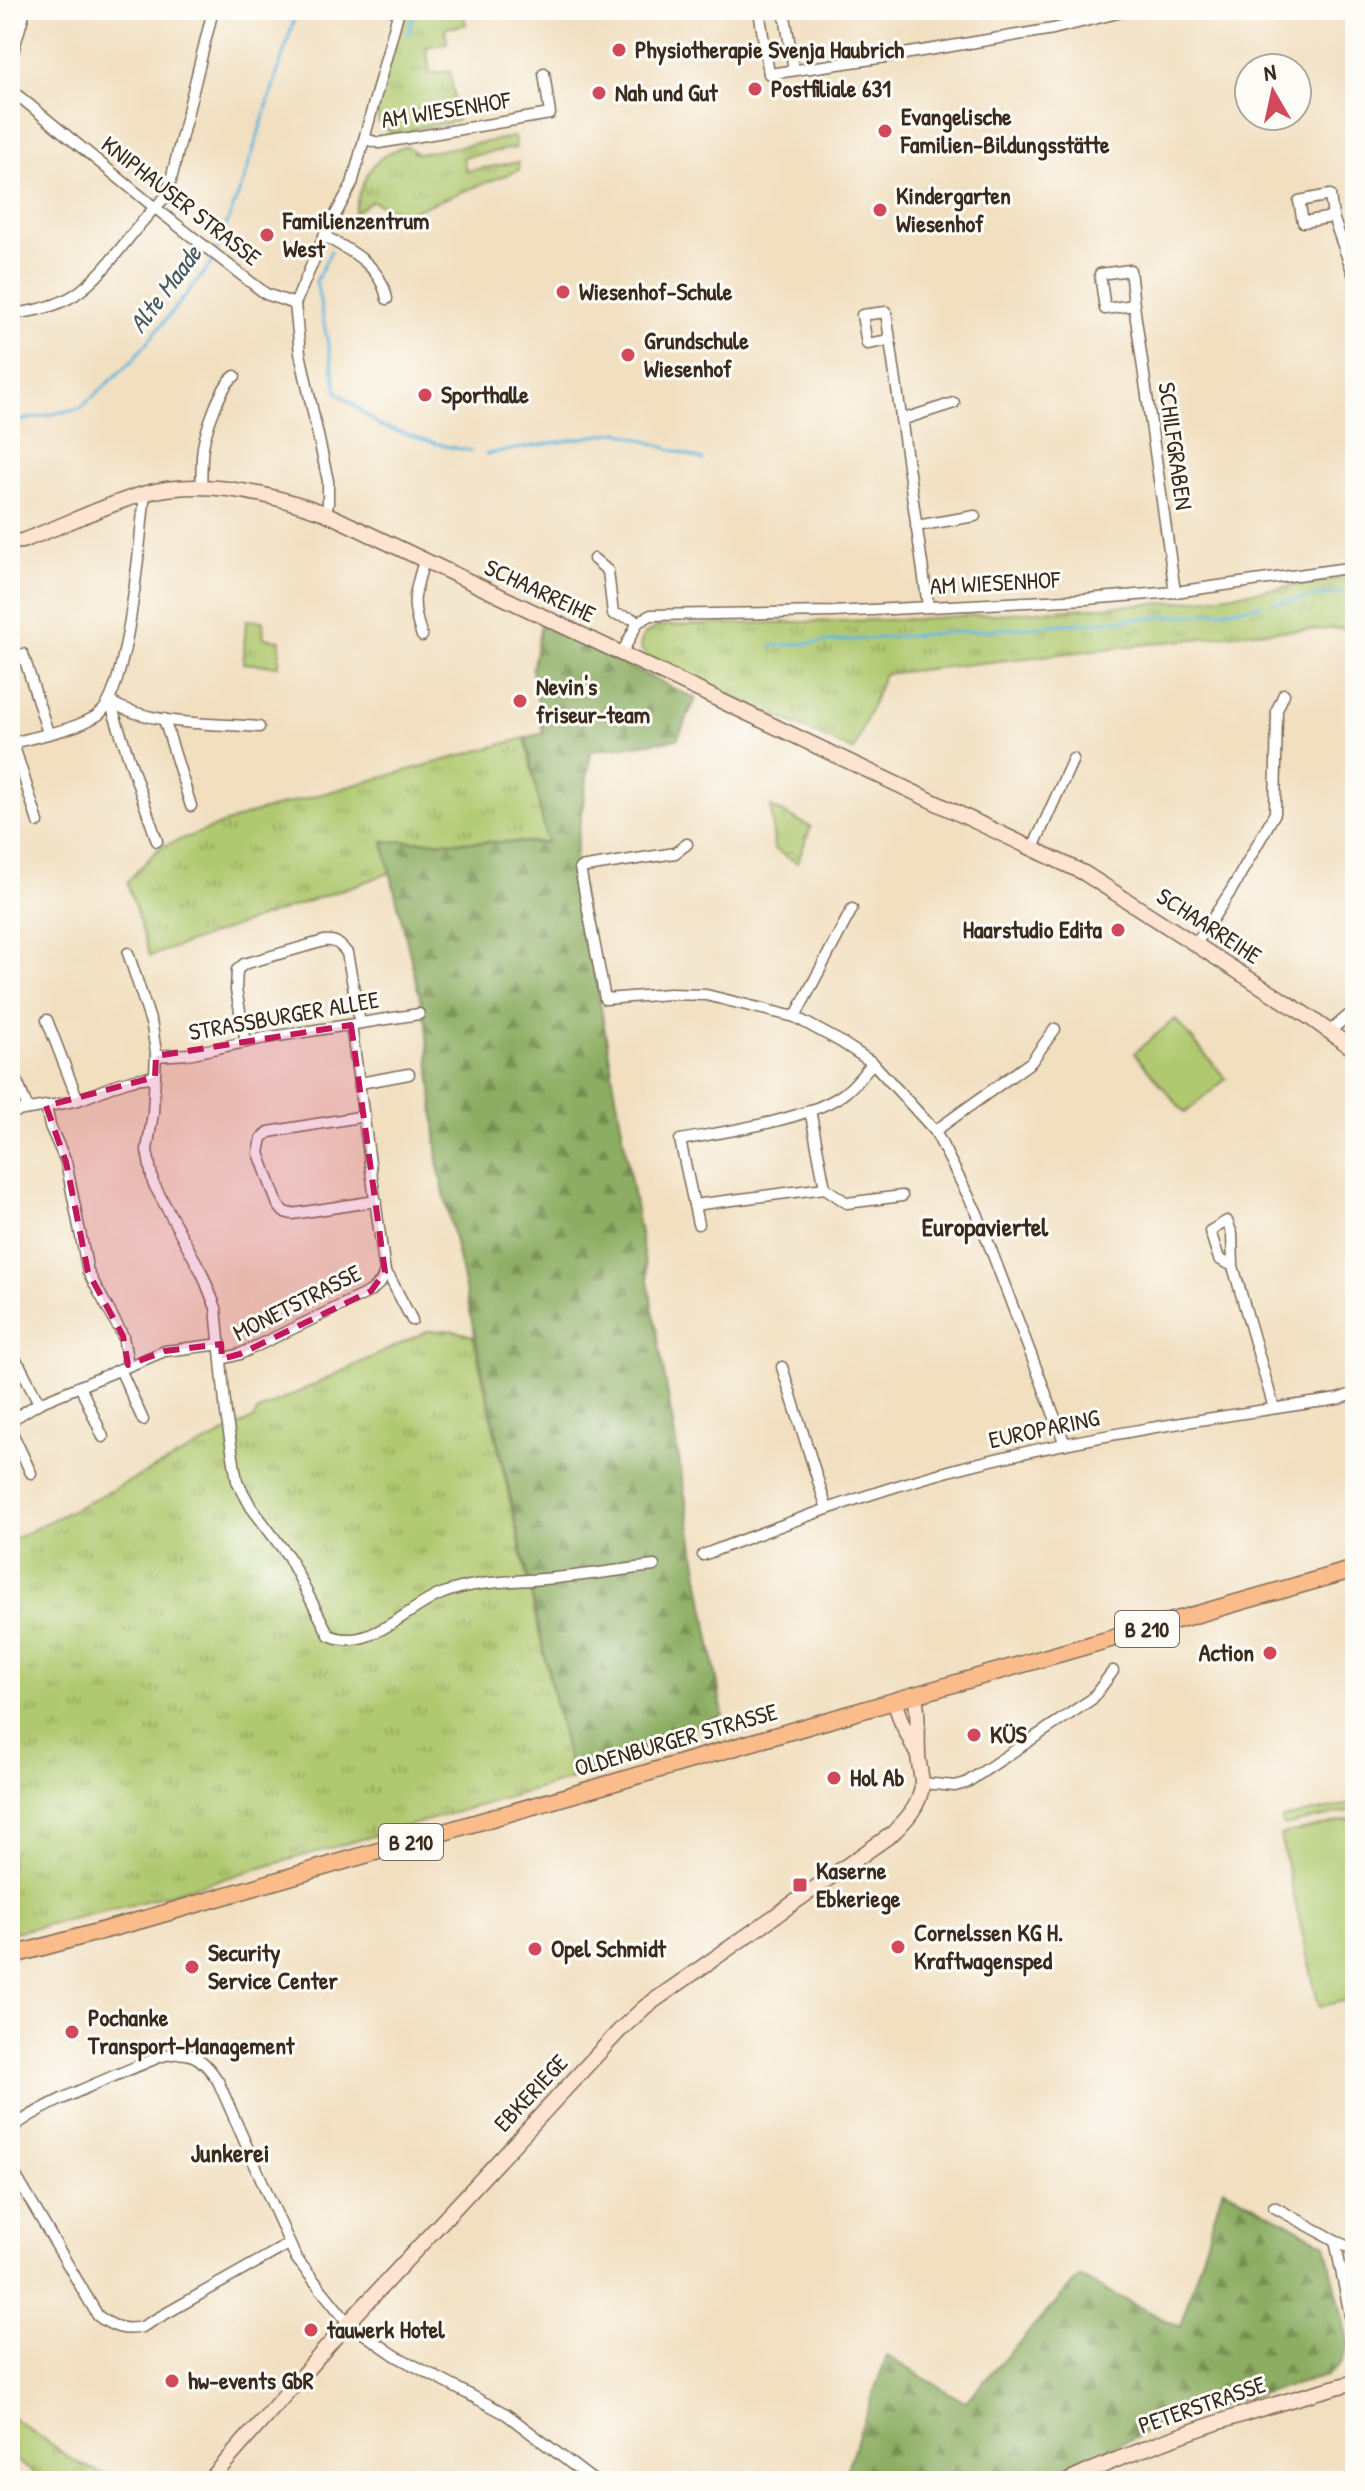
<svg xmlns="http://www.w3.org/2000/svg" width="1365" height="2491" font-family="'Patrick Hand',sans-serif">
	<defs>
		<pattern id="grass-tufts" width="24" height="20" patternUnits="userSpaceOnUse" patternTransform="scale(2)"><rect width="24" height="20" fill="#b0c96f"/><path d="M3 7l-1-3M5 7V3M7 7l1-3M15 17l-1-3M17 17v-4M19 17l1-3" fill="none" stroke="#90a35b"/></pattern>
		<pattern id="forest-firs" width="22" height="20" patternUnits="userSpaceOnUse" patternTransform="scale(2)"><rect width="22" height="20" fill="#8cad62"/><path d="M5 1l3.5 6h-7zM16 11l3.5 6h-7z" fill="#748d50"/></pattern>
		<pattern id="park-crowns" width="20" height="18" patternUnits="userSpaceOnUse" patternTransform="scale(2)"><rect width="20" height="18" fill="#b0c96f"/><path d="M2 6a3 3 0 1 1 6 0M12 15a3 3 0 1 1 6 0" fill="none" stroke="#90a35b"/></pattern>
	</defs>
	<rect width="100%" height="100%" fill="#fdfcf7"/>
	<filter id="ink" filterUnits="userSpaceOnUse"><feTurbulence type="fractalNoise" baseFrequency=".0125" numOctaves="2"/><feDisplacementMap in="SourceGraphic" scale="16" xChannelSelector="R" yChannelSelector="G"/><feConvolveMatrix kernelMatrix="1 2 1 2 8 2 1 2 1" color-interpolation-filters="sRGB"/></filter>
	<filter id="wash" filterUnits="userSpaceOnUse"><feTurbulence type="fractalNoise" baseFrequency=".006" numOctaves="4" result="noise"/><feDisplacementMap in="SourceGraphic" scale="32" xChannelSelector="R" yChannelSelector="G"/><feGaussianBlur stdDeviation="1.8" result="paint"/><feColorMatrix in="noise" values="0 0 0 0 0 0 0 0 0 0 0 0 0 0 0 0 0 1.4 0 .05"/><feComposite in="paint" operator="in"/></filter>
	<g filter="url(#wash)">
		<rect width="100%" height="100%" fill="#f1dfc0"/>
		<g fill="url(#grass-tufts)" stroke="#767a46" stroke-width="2">
			<polygon points="399,10 463,10 466,25 445,28 447,43 426,47 430,74 450,71 457,121 413,129 408,134 394,135 379,123 375,99"/>
			<path d="M514,137L516,148L463,157L466,171L518,162L519,170L402,215L372,201L354,213C363,179 369,156 407,146L417,154Z"/>
			<polygon points="1355,577 1355,628 1255,632 884,674 854,751 648,658 640,647 643,636 657,626 916,619 1179,602"/>
			<polygon points="246,620 263,621 264,638 280,640 279,666 243,663"/>
			<polygon points="525,738 547,842 384,841 390,873 150,956 127,882 160,847 253,813"/>
			<polygon points="451,1330 473,1336 572,1779 131,1905 10,1933 10,1541 253,1419 258,1411 427,1331"/>
			<polygon points="10,2416 76,2462 119,2481 47,2481 42,2478 10,2457"/>
		</g>
		<g fill="url(#forest-firs)" stroke="#646c40" stroke-width="2">
			<polygon points="541,625 696,699 677,739 591,751 575,857 723,1715 572,1779 439,1170 426,1023 383,841 547,843 526,738 543,733 532,670"/>
			<polygon points="1223,2188 1326,2244 1349,2345 1341,2364 1326,2376 1167,2421 1045,2481 845,2481 843,2479 887,2356 965,2402 1079,2277 1180,2327"/>
		</g>
		<polygon fill="url(#park-crowns)" stroke="#767a46" stroke-width="2" points="771,807 811,827 797,863 774,849"/>
		<g fill="#b0c96f" stroke="#767a46" stroke-width="2">
			<polygon points="1175,1019 1226,1079 1185,1113 1134,1053"/>
			<polygon points="1355,1803 1355,1810 1283,1826 1282,1819"/>
			<polygon points="1355,1818 1355,1998 1319,2007 1280,1835"/>
		</g>
		<g fill="none" stroke-linecap="round" stroke-linejoin="round">
			<g stroke="#62b5dd" stroke-width="3">
				<polyline points="408,35 415,10"/>
				<polyline points="331,251 316,281 337,392 380,426 445,446 471,451"/>
				<polyline points="10,423 81,408 133,360 211,264 244,180 297,10"/>
				<polyline points="486,454 619,432 703,460"/>
				<polyline points="1273,603 1355,591"/>
				<polyline points="771,646 1201,614 1261,605"/>
			</g>
		</g>
	</g>
	<g filter="url(#ink)">
		<g fill="none" stroke-linecap="round" stroke-linejoin="round">
			<defs>
				<g id="street">
					<polyline points="759,10 769,74 886,57 1053,29 1130,10"/>
					<polyline points="784,10 794,70"/>
					<polyline points="10,62 25,10"/>
					<polyline points="10,89 154,207 266,294 295,304"/>
					<polyline points="365,139 379,143 550,114 544,73"/>
					<polyline points="1333,217 1303,222 1299,201 1330,195 1333,217 1355,279"/>
					<path d="M324,236C352,251 381,266 387,299"/>
					<polyline points="1134,305 1130,270 1100,274 1105,309 1134,305 1175,592"/>
					<path d="M10,314C33,312 56,307 76,294C111,270 133,225 167,196L213,10"/>
					<polyline points="890,340 867,344 862,315 886,312 928,606"/>
					<polyline points="901,420 954,403"/>
					<path d="M201,486C202,473 201,460 203,447C206,430 221,384 235,376"/>
					<polyline points="325,513 328,504 328,481 300,353 295,304 324,236 352,184 399,10"/>
					<polyline points="916,526 975,516"/>
					<polyline points="594,559 608,571 613,614 631,618 638,622"/>
					<path d="M422,636C410,602 414,595 424,561"/>
					<polyline points="622,653 638,622 651,615 833,612 1086,599 1175,592 1355,567"/>
					<polyline points="23,654 48,733"/>
					<path d="M110,702C154,726 209,723 259,727"/>
					<polyline points="110,702 157,841"/>
					<polyline points="164,719 191,806"/>
					<polyline points="13,743 38,822"/>
					<path d="M10,744C39,735 73,731 98,715C129,694 140,534 145,493"/>
					<polyline points="687,844 675,853 580,868 605,999 669,994 706,995 795,1017 841,1042 873,1063 935,1131 977,1213 1065,1444"/>
					<polyline points="1033,848 1073,759"/>
					<polyline points="1196,944 1232,889 1275,813 1277,710 1284,694"/>
					<path d="M128,953L152,1026L156,1053L153,1113L147,1150L153,1183L202,1273L216,1308L226,1414L237,1481L251,1507L288,1556L329,1635C369,1653 406,1608 441,1594C474,1581 508,1582 544,1579C581,1576 618,1570 654,1566"/>
					<polyline points="795,1017 852,909"/>
					<polyline points="47,1020 78,1100"/>
					<polyline points="1330,1031 1355,1010"/>
					<path d="M246,1042L236,990L237,970L244,964L324,941C336,940 340,944 347,953L360,1023"/>
					<polyline points="156,1056 188,1054 265,1038 419,1014"/>
					<polyline points="10,1064 28,1109"/>
					<polyline points="360,1083 409,1074"/>
					<polyline points="46,1106 50,1126 66,1162 88,1272 123,1336 128,1365"/>
					<path d="M810,1110L825,1188L694,1205L680,1140C723,1132 815,1119 847,1091C857,1083 864,1072 873,1063"/>
					<path d="M10,1113C32,1107 56,1106 78,1100C108,1090 122,1078 155,1077"/>
					<polyline points="365,1116 269,1132 262,1138 259,1153 278,1205 284,1212 292,1214 376,1201"/>
					<polyline points="935,1131 1031,1062 1055,1029"/>
					<polyline points="825,1188 847,1203 902,1196"/>
					<polyline points="694,1205 698,1224"/>
					<polyline points="1233,1266 1219,1259 1210,1231 1227,1221 1232,1234 1233,1266 1274,1408"/>
					<polyline points="384,1274 390,1278 412,1320"/>
					<polyline points="10,1354 20,1366 39,1403"/>
					<polyline points="222,1359 240,1354 371,1291 381,1282 385,1272 351,1025"/>
					<polyline points="782,1367 827,1509"/>
					<polyline points="120,1369 143,1420"/>
					<polyline points="80,1386 103,1437"/>
					<polyline points="10,1421 39,1403 165,1351 221,1344"/>
					<polyline points="10,1428 31,1473"/>
					<path d="M703,1555C786,1523 870,1492 956,1469C1081,1436 1210,1418 1338,1399L1355,1393"/>
					<polyline points="922,1783 955,1786 966,1783 1092,1699 1113,1671"/>
					<path d="M10,2132C24,2110 130,2070 159,2057C189,2048 202,2056 218,2081L296,2258L348,2323L396,2356L506,2414L594,2481"/>
					<path d="M10,2166L98,2316C113,2327 124,2331 142,2327L289,2244"/>
					<polyline points="1274,2207 1355,2251"/>
					<polyline points="1335,2240 1355,2341"/>
				</g>
				<g id="secondary">
					<path d="M10,542L22,541C63,526 102,506 143,494C200,477 271,494 325,513L1084,873L1309,1017L1355,1050"/>
					<polyline points="894,1701 901,1721 916,1752"/>
					<polyline points="10,2478 14,2481"/>
					<path d="M209,2481L348,2323L620,2030L645,2007L892,1834C906,1820 920,1806 922,1785C922,1774 918,1764 918,1753C917,1733 919,1715 915,1695"/>
					<path d="M1068,2481C1161,2438 1256,2408 1355,2382"/>
				</g>
				<polyline id="primary" points="10,1956 145,1919 894,1701 1355,1569"/>
			</defs>
			<use href="#street" stroke="#7b6957" stroke-width="13"/>
			<use href="#secondary" stroke="#7b6957" stroke-width="17"/>
			<use href="#primary" stroke="#7b6957" stroke-width="19"/>
			<use href="#street" stroke="#fff" stroke-width="10"/>
			<use href="#secondary" stroke="#fde4d1" stroke-width="14"/>
			<use href="#primary" stroke="#fabc8b" stroke-width="16"/>
		</g>
	</g>
	<path fill="#c2185b" fill-opacity="0.2" stroke="#c2185b" stroke-width="6" stroke-dasharray="16 10" stroke-linejoin="round" d="M351,1025L385,1272L371,1291L240,1354L222,1359L221,1344L165,1351L128,1365L123,1336L88,1272L66,1162L46,1106L155,1077L156,1056Z"/>
	<g fill="#d1495b" stroke="#fdfcf7" stroke-width="3">
		<circle cx="619" cy="50" r="8"/>
		<circle cx="755" cy="89" r="8"/>
		<circle cx="599" cy="93" r="8"/>
		<circle cx="885" cy="131" r="8"/>
		<circle cx="880" cy="210" r="8"/>
		<circle cx="267" cy="235" r="8"/>
		<circle cx="563" cy="292" r="8"/>
		<circle cx="628" cy="355" r="8"/>
		<circle cx="425" cy="395" r="8"/>
		<circle cx="520" cy="701" r="8"/>
		<circle cx="1118" cy="930" r="8"/>
		<circle cx="1270" cy="1653" r="8"/>
		<circle cx="974" cy="1735" r="8"/>
		<circle cx="834" cy="1778" r="8"/>
		<rect x="792" y="1877" width="16" height="16" rx="4"/>
		<circle cx="898" cy="1947" r="8"/>
		<circle cx="535" cy="1949" r="8"/>
		<circle cx="192" cy="1967" r="8"/>
		<circle cx="72" cy="2032" r="8"/>
		<circle cx="311" cy="2330" r="8"/>
		<circle cx="172" cy="2381" r="8"/>
	</g>
	<g text-anchor="middle" stroke-width="6" stroke-linejoin="round" paint-order="stroke">
		<g fill="#fdfcf7" stroke="#75695f" stroke-width="2">
			<rect x="1115" y="1611" width="64" height="36" rx="6"/>
			<rect x="379" y="1824" width="64" height="36" rx="6"/>
		</g>
		<g font-size="22" font-weight="bold" fill="#3b2a1e">
			<text x="1147" y="1637">B 210</text>
			<text x="411" y="1850">B 210</text>
		</g>
		<g font-size="24" font-weight="bold" fill="#3b2a1e" stroke="#fdfcf7" text-anchor="start">
			<text x="635" y="58">Physiotherapie Svenja Haubrich</text>
			<text x="771" y="97">Postfiliale 631</text>
			<text x="615" y="101">Nah und Gut</text>
			<text x="901" y="125">Evangelische<tspan x="901" dy="28">Familien-Bildungsstätte</tspan></text>
			<text x="896" y="204">Kindergarten<tspan x="896" dy="28">Wiesenhof</tspan></text>
			<text x="283" y="229">Familienzentrum<tspan x="283" dy="28">West</tspan></text>
			<text x="579" y="300">Wiesenhof-Schule</text>
			<text x="644" y="349">Grundschule<tspan x="644" dy="28">Wiesenhof</tspan></text>
			<text x="441" y="403">Sporthalle</text>
			<text x="536" y="695">Nevin's<tspan x="536" dy="28">friseur-team</tspan></text>
			<text x="1102" y="938" text-anchor="end">Haarstudio Edita</text>
			<text x="1254" y="1661" text-anchor="end">Action</text>
			<text x="990" y="1743">KÜS</text>
			<text x="850" y="1786">Hol Ab</text>
			<text x="816" y="1879">Kaserne<tspan x="816" dy="28">Ebkeriege</tspan></text>
			<text x="914" y="1941">Cornelssen KG H.<tspan x="914" dy="28">Kraftwagensped</tspan></text>
			<text x="551" y="1957">Opel Schmidt</text>
			<text x="208" y="1961">Security<tspan x="208" dy="28">Service Center</tspan></text>
			<text x="88" y="2026">Pochanke<tspan x="88" dy="28">Transport-Management</tspan></text>
			<text x="327" y="2338">tauwerk Hotel</text>
			<text x="188" y="2389">hw-events GbR</text>
		</g>
		<g font-size="24" fill="#3b2a1e" stroke="#fdfcf7">
			<text transform="translate(446 110) rotate(-9)" y="8">AM WIESENHOF</text>
			<text transform="translate(181 201) rotate(38)" y="8">KNIPHAUSER STRASSE</text>
			<text transform="translate(1175 446) rotate(82)" y="8">SCHILFGRABEN</text>
			<text transform="translate(995 583) rotate(-3)" y="8">AM WIESENHOF</text>
			<text transform="translate(540 591) rotate(25)" y="8">SCHAARREIHE</text>
			<text transform="translate(1209 926) rotate(33)" y="8">SCHAARREIHE</text>
			<text transform="translate(284 1016) rotate(-10)" y="8">STRASSBURGER ALLEE</text>
			<text transform="translate(297 1303) rotate(-27)" y="8">MONETSTRASSE</text>
			<text transform="translate(1044 1429) rotate(-12)" y="8">EUROPARING</text>
			<text transform="translate(676 1740) rotate(-16)" y="8">OLDENBURGER STRASSE</text>
			<text transform="translate(531 2093) rotate(-47)" y="8">EBKERIEGE</text>
			<text transform="translate(1202 2405) rotate(-19)" y="8">PETERSTRASSE</text>
		</g>
		<g font-size="26" font-style="italic" fill="#495b61" stroke="#fdfcf7">
			<text transform="translate(165 289) rotate(-53)" y="9">Alte Maade</text>
		</g>
		<g font-size="26" font-weight="bold" fill="#3b2a1e" stroke="#fdfcf7">
			<text x="985" y="1236">Europaviertel</text>
			<text x="230" y="2162">Junkerei</text>
		</g>
	</g>
	<rect width="1365" height="2491" fill="none" stroke="#fdfcf7" stroke-width="40"/>
	<g transform="translate(1273 92) rotate(351)"><circle r="38" fill="#fdfcf7" stroke="#afa8a0" stroke-width="2"/>
	<path d="M0-6L14 30L0 20L-14 30Z" fill="#d1495b"/>
	<text y="-12" font-size="22" font-weight="bold" text-anchor="middle" fill="#3b2a1e">N</text>
	</g>
</svg>
